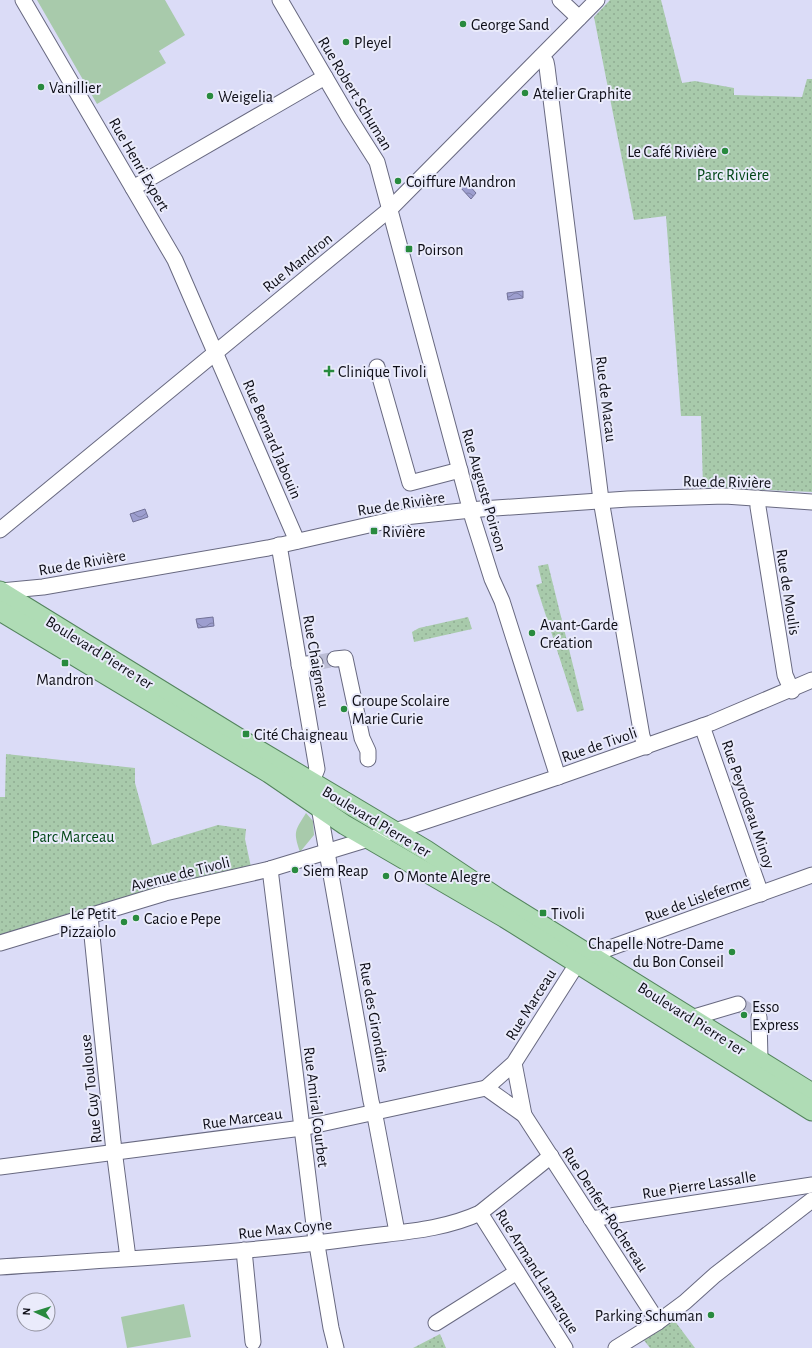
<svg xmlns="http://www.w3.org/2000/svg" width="812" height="1348" font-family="'Alegreya Sans',sans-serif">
	<defs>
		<pattern id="park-dots" width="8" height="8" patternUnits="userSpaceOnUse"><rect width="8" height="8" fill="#a8caab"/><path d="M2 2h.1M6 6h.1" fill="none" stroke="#8fac92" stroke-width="1.8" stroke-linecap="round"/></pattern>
		<pattern id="water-waves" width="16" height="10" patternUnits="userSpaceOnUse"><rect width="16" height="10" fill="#9d9ecf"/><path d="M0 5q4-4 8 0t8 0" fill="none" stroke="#7e7fa7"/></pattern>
	</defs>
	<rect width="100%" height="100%" fill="#dbdcf7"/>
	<g fill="#a8caab">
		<polygon points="37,0 165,0 185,35 159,51 166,63 97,104"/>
		<path d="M306,813L313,821L314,835L300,852C293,831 295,831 306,813Z"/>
		<polygon points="184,1304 191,1337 127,1348 121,1317"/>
	</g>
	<g fill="url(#park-dots)">
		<polygon points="610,0 661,0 682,83 695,81 734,88 734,95 802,97 807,79 812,79 812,492 703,487 701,416 681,416 666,216 634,220 594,17"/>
		<polygon points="548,564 584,710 577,712 536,585 542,583 538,566"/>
		<polygon points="468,617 472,629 414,642 412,632 419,628"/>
		<polygon points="6,754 135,768 135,783 152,845 218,825 246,829 245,839 251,867 163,886 0,936 0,797 5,797"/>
		<polygon points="674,1320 695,1348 650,1348 643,1339"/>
		<polygon points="440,1334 446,1348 413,1348"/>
	</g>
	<g fill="url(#water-waves)" stroke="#727298">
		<polygon points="466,182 476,193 471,199 460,187"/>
		<polygon points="523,291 523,298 508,300 507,293"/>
		<polygon points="145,509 148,517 133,522 130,514"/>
		<polygon points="213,617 214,626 198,628 196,619"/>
	</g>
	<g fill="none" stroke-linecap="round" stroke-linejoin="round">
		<g stroke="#bcbdd5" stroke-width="15" stroke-dasharray="15 8" stroke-linecap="butt">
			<polyline points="315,663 335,659"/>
			<polyline points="738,1004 759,1017"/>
		</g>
		<defs>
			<g id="minor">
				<polyline points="23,0 175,260 297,541"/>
				<polyline points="280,0 349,118 377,162 473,519 492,579 502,601 558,777"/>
				<polyline points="560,0 579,18"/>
				<polyline points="541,57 546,62 547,67 601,500 642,736 646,747"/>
				<polyline points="133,188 325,77"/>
				<polyline points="377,367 410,483 460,470"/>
				<polyline points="758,498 758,507 785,675 792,691"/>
				<polyline points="0,530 390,209 597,0"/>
				<polyline points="279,545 317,769 312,781"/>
				<polyline points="0,591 43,587 268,548 404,517 481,509 628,499 725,496 812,502"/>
				<polyline points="335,659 345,658 362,738 368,751 368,759"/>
				<polyline points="299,665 315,663"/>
				<polyline points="702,726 761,894"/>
				<polyline points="319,807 371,1101 376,1121 397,1232"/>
				<polyline points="270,869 315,1233 331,1328 336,1348"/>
				<polyline points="90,916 113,1142 128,1258"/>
				<polyline points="0,943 165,893 270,869 408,827 558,777 711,723 812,680"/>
				<polyline points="597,959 601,953 607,949 812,875"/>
				<polyline points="759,1017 760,1060"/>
				<polyline points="691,1018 738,1004"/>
				<polyline points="514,1063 524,1115 486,1088 514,1063 577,964"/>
				<polyline points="524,1115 658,1322"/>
				<polyline points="0,1167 302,1128 486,1088"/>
				<polyline points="480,1213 565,1348"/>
				<polyline points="591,1219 812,1185"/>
				<polyline points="244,1250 253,1342"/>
				<path d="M0,1267C119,1259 238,1254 356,1238C398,1232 441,1231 480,1213L551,1156"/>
				<polyline points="436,1323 517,1272"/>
				<polyline points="616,1348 658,1322 685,1302 715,1275 812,1200"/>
			</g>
			<g id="major">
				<polyline points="0,591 250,745 426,850 498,898 812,1093"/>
				<polyline points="0,611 269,773 345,825 505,918 812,1111"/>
			</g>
		</defs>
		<use href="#minor" stroke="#686980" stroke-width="17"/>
		<use href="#major" stroke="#53845d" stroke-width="21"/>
		<use href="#minor" stroke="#fff" stroke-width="15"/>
		<use href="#major" stroke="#afdcb5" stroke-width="19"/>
	</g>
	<g fill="#288a3e" stroke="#eaebfb" stroke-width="1.5">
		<circle cx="463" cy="24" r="4"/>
		<circle cx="346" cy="42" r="4"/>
		<circle cx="41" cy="87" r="4"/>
		<circle cx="525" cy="93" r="4"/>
		<circle cx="210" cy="96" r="4"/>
		<circle cx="725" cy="151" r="4"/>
		<circle cx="398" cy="181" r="4"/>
		<rect x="405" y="245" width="8" height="8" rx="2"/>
		<path d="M327 365h4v4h4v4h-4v4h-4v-4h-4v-4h4z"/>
		<rect x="370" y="527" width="8" height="8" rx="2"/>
		<circle cx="532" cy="633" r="4"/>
		<rect x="61" y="659" width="8" height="8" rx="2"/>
		<circle cx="344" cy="709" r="4"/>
		<rect x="242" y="730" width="8" height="8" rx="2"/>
		<circle cx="295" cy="870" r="4"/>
		<circle cx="386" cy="876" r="4"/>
		<rect x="539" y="909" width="8" height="8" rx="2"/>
		<circle cx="136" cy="918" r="4"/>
		<circle cx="124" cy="922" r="4"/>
		<circle cx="732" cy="952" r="4"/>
		<circle cx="744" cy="1015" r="4"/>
		<circle cx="711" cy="1315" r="4"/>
	</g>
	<g text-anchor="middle" stroke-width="4" stroke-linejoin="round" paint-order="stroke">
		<g font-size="16" fill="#0d0d16" stroke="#eaebfb" text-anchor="start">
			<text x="471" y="30">George Sand</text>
			<text x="354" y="48">Pleyel</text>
			<text x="49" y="93">Vanillier</text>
			<text x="533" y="99">Atelier Graphite</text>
			<text x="218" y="102">Weigelia</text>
			<text x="717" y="157" text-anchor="end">Le Café Rivière</text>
			<text x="406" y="187">Coiffure Mandron</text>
			<text x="417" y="255">Poirson</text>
			<text x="338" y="377">Clinique Tivoli</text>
			<text x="382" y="537">Rivière</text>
			<text x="540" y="630">Avant-Garde<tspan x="540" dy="18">Création</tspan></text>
			<text x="65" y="685" text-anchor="middle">Mandron</text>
			<text x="352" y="706">Groupe Scolaire<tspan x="352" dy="18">Marie Curie</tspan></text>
			<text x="254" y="740">Cité Chaigneau</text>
			<text x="303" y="876">Siem Reap</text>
			<text x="394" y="882">O Monte Alegre</text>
			<text x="116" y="919" text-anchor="end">Le Petit<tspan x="116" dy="18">Pizzaiolo</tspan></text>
			<text x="551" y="919">Tivoli</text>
			<text x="144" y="924">Cacio e Pepe</text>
			<text x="724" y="949" text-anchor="end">Chapelle Notre-Dame<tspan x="724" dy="18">du Bon Conseil</tspan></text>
			<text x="752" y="1012">Esso<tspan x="752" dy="18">Express</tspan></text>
			<text x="703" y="1321" text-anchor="end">Parking Schuman</text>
		</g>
		<g font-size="16" fill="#0d0d16" stroke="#eaebfb">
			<text transform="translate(356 93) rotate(59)" y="6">Rue Robert Schuman</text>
			<text transform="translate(140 164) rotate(60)" y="6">Rue Henri Expert</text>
			<text transform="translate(297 262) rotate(-39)" y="6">Rue Mandron</text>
			<text transform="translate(607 399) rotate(83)" y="6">Rue de Macau</text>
			<text transform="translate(273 439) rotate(67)" y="6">Rue Bernard Jabouin</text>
			<text transform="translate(727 481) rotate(1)" y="6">Rue de Rivière</text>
			<text transform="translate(485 490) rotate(74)" y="6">Rue Auguste Poirson</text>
			<text transform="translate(401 503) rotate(-9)" y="6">Rue de Rivière</text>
			<text transform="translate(82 562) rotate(-10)" y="6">Rue de Rivière</text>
			<text transform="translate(789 592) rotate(81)" y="6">Rue de Moulis</text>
			<text transform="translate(100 652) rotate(32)" y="6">Boulevard Pierre 1er</text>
			<text transform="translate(317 661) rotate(80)" y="6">Rue Chaigneau</text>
			<text transform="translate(599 744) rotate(-19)" y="6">Rue de Tivoli</text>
			<text transform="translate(749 804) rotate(71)" y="6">Rue Peyrodeau Minoy</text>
			<text transform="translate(377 821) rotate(31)" y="6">Boulevard Pierre 1er</text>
			<text transform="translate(180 873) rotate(-14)" y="6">Avenue de Tivoli</text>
			<text transform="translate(697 898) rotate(-20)" y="6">Rue de Lisleferme</text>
			<text transform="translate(530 1004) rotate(-58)" y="6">Rue Marceau</text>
			<text transform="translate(375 1017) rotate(80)" y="6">Rue des Girondins</text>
			<text transform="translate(692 1018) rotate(32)" y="6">Boulevard Pierre 1er</text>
			<text transform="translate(90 1089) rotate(-96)" y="6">Rue Guy Toulouse</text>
			<text transform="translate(317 1107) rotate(83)" y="6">Rue Amiral Courbet</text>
			<text transform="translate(242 1118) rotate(-8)" y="6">Rue Marceau</text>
			<text transform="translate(699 1184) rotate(-9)" y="6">Rue Pierre Lassalle</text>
			<text transform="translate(606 1209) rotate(57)" y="6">Rue Denfert-Rochereau</text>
			<text transform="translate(285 1228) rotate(-6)" y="6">Rue Max Coyne</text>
			<text transform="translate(538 1271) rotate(58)" y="6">Rue Armand Lamarque</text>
		</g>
		<g font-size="16" fill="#014616" stroke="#eaebfb">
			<text x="733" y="180">Parc Rivière</text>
			<text x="73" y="842">Parc Marceau</text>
		</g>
	</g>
	<g transform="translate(36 1312) rotate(274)"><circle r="19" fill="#eaebfb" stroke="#92929f"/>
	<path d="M0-3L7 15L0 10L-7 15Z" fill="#288a3e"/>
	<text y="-6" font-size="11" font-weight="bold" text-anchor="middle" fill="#0d0d16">N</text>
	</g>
</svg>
